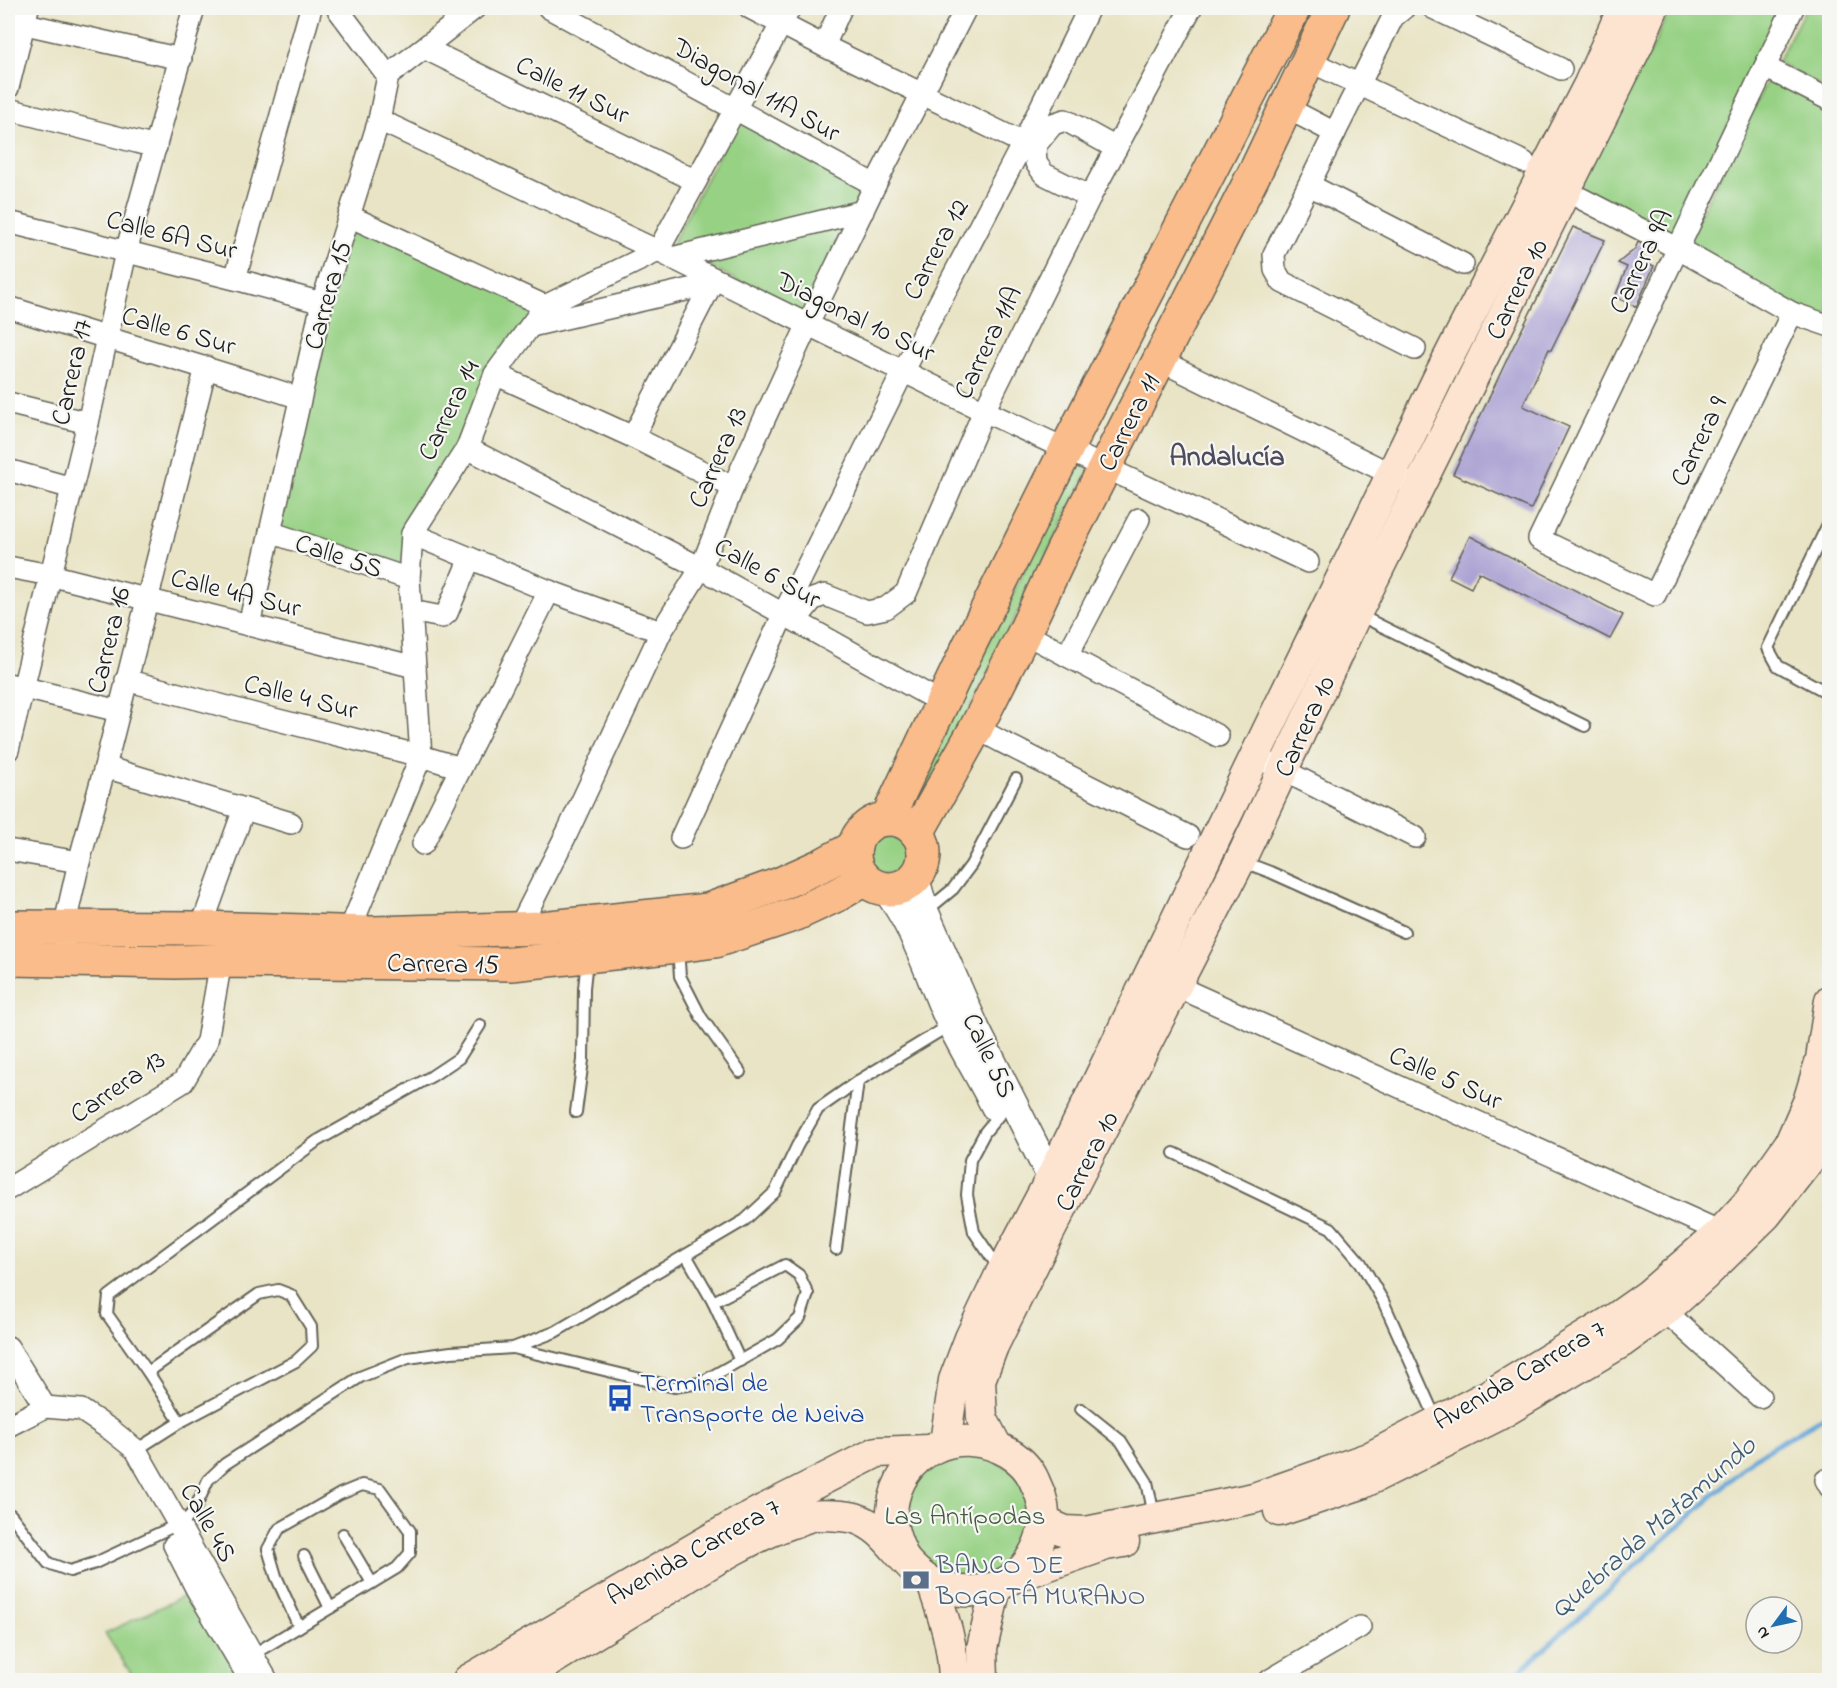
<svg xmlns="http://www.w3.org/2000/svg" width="1837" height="1688" font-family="'Indie Flower',sans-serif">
	<rect width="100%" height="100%" fill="#f6f6f2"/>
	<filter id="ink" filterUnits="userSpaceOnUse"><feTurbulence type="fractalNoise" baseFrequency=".0167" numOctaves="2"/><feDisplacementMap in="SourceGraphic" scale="12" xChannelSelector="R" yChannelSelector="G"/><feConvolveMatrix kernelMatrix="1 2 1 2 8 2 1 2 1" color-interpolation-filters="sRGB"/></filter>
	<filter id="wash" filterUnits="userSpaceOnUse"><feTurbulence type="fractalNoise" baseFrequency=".008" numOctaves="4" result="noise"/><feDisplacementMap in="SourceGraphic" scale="24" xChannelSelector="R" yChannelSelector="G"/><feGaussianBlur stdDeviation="1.35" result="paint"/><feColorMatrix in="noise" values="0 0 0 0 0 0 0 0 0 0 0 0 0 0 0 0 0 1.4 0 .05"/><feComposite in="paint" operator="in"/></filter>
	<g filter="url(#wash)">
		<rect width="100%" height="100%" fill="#e9e4c5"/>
		<g fill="#97d184" stroke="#5a7650" stroke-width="1.5">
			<polygon points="1669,8 1785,8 1673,239 1573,187 1654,45"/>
			<polygon points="1806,8 1829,8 1829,91 1777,62"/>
			<polygon points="1768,79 1829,109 1829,318 1793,306 1685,245"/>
			<polygon points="738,118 865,187 807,317 671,246"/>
			<polygon points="349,216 545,306 412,534 409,579 270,532"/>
			<polygon points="1077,464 1089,470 917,814 909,817 905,815 904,811"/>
			<circle cx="886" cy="855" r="19"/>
			<polygon points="964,1448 1015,1471 1031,1505 1026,1542 1002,1571 966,1582 916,1559 899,1506 914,1472"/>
			<polygon points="197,1590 250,1680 135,1680 105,1633"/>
		</g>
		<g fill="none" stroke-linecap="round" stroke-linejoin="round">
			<polyline stroke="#66a7d9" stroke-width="5" points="1510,1680 1754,1458 1830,1413"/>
		</g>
		<g id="blocks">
			<g fill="#aaa1d3">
				<polygon points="1573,227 1605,240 1551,350 1549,349 1523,406 1569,427 1531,509 1453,474 1510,353"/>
				<polygon points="1638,242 1642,244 1643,261 1654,266 1636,307 1615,297 1627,267 1618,263 1635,249"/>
				<polygon points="1470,536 1623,615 1610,639 1479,572 1471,588 1449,577"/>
			</g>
		</g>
	</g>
	<g filter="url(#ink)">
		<use href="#blocks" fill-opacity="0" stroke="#646257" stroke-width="1.5"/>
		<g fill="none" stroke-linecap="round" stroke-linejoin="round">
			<defs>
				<g id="service">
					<polyline points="1830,520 1768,648 1778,666 1830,694"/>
					<polyline points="1359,615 1585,726"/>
					<polyline points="1241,861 1270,872 1404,932"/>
					<polyline points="925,912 953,889 971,865 1016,779"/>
					<polyline points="678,949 680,976 701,1017 740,1072"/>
					<polyline points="576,1112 583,1060 584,988 587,960"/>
					<polyline points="999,1115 985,1132 970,1160 967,1195 974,1232 1000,1270"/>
					<polyline points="1174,1153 1331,1228 1361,1263 1383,1301 1436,1419"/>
					<polyline points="836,1249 858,1081"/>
					<polyline points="713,1302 740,1361"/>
					<polyline points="513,1348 674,1387 700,1383 778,1339 800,1318 808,1294 799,1275 785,1265 713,1302 686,1255"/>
					<polyline points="148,1372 259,1294 278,1290 291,1295 311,1327 312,1346 296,1361 180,1422"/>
					<polyline points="1081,1409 1121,1441 1147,1482 1154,1515"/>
					<polyline points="136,1450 180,1422 148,1372 107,1314 109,1296 317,1141 432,1076 459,1058 480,1025"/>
					<polyline points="11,1515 48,1563 70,1571 95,1563 185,1521 194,1511 208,1480 225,1464 360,1377 408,1358 451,1352 513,1348 555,1332 745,1220 775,1192 797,1146 818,1109 858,1081 950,1025"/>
					<polyline points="343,1534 372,1583"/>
					<polyline points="304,1556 330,1608"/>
					<polyline points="252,1655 397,1568 410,1553 410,1531 380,1489 362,1485 340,1494 279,1529 268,1549 276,1576 299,1627"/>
				</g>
				<g id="minor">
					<polyline points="337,8 388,76"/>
					<polyline points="549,8 875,185"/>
					<polyline points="750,8 824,46 1023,143 1035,146 1053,124 1065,120 1116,148"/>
					<polyline points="1404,8 1393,17 1274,254 1275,270 1282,282 1415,349"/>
					<polyline points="1433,8 1561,69"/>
					<polyline points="8,20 181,59"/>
					<polyline points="824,46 841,8"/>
					<polyline points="424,48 696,181"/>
					<polyline points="1307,60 1524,162"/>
					<polyline points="1765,67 1830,100"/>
					<polyline points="8,88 28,8"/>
					<polyline points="1285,107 1335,133"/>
					<polyline points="8,109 156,147"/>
					<polyline points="379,120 658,251 984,411 1308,562"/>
					<polyline points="1035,146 1036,163 1044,174 1090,197"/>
					<polyline points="1553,184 1677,248 1792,313 1830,326"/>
					<polyline points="1309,185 1463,264"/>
					<polyline points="349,216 545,306"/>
					<polyline points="8,222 235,279 322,303"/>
					<polyline points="672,258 863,211"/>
					<polyline points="235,279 311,8"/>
					<path d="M8,307C105,338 203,366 300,398"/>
					<polyline points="1792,313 1655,595 1539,539 1793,8"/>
					<polyline points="531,326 711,284"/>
					<polyline points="1159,360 1403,480"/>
					<polyline points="495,374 633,437 733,487"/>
					<polyline points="8,403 88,423"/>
					<polyline points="633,437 714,279"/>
					<polyline points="467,448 701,568 942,703"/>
					<polyline points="8,470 72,488"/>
					<polyline points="270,532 409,579"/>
					<polyline points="412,534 549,591 661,632"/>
					<polyline points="8,567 50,575 415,667"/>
					<polyline points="411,611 442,617 447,613 470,558"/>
					<polyline points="796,620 813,599 825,595 867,612 886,608 906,593 984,411 1090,197 1191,8"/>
					<polyline points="249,625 322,303 379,120 388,76 475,8"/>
					<polyline points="1024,633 1218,736"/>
					<polyline points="1067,656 1139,519"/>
					<polyline points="126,680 258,715 421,756 461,768"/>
					<polyline points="8,684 119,711"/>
					<polyline points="976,728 1002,742 1188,836"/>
					<polyline points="8,750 88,423 126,252 194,8"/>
					<polyline points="1255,756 1415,837"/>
					<polyline points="105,767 291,823"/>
					<polyline points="681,838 784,613 904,370 1023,143 1089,8"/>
					<polyline points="423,844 549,591"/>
					<polyline points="8,850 79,862"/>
					<polyline points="201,928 244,809"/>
					<polyline points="519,928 567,833 661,632 701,568 733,487 808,324 875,185 966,8"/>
					<polyline points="349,932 421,756 409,579 412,534 467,448 495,374 545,306 658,251 790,8"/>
					<polyline points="64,940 64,928 79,862 105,767 206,367"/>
					<polyline points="1165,981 1721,1232 1729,1238"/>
					<polyline points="8,1189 183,1082 207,1041 221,961"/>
					<polyline points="1665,1311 1760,1397"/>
					<polyline points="8,1347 45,1407"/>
					<polyline points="8,1426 45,1407 81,1410 111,1430 136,1450 267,1680"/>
					<polyline points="1826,1480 1830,1487"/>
					<polyline points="174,1545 197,1590 250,1680"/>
					<polyline points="1270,1680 1360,1627"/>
				</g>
				<g id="tertiary">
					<polyline points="915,877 925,912 976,1029 1051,1178 1055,1196"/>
					<path d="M885,889C917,929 929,979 951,1025C965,1053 981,1079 995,1107"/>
				</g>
				<g id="secondary">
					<polyline points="945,1443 954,1380 970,1338 1001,1273 1051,1178 1440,374 1589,84 1623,8"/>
					<polyline points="996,1445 982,1418 980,1380 993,1346 1049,1233 1240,861 1356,614 1640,40 1653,8"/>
					<polyline points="1279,1511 1361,1484 1497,1416 1622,1342 1665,1311 1705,1275 1766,1215 1813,1155 1830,1119"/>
					<polyline points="1044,1522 1065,1531 1086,1532 1254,1498 1368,1458 1494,1392 1614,1319 1648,1295 1721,1232 1746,1205 1790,1143 1808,1102 1821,1059 1830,1000"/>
					<polyline points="1012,1578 1106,1545 1124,1542"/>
					<path d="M932,1583C944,1618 953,1644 954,1680"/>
					<polyline points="468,1680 743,1520 877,1452 928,1450"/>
					<path d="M519,1680C570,1649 621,1617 673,1586C712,1562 748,1539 792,1523C799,1521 806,1517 813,1516C821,1514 847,1516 855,1518C885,1528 895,1553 917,1572C938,1591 968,1596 995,1587C1030,1575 1052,1532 1041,1497C1039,1491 1036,1485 1034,1480C1029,1469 1019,1459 1009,1453C959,1423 898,1451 892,1510C890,1527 897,1543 904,1558"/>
					<polyline points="983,1680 982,1648 996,1587"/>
				</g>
				<g id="primary">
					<polyline points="887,819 969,646 1067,448 1294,8"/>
					<circle cx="889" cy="854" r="35"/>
					<polyline points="917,833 976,728 1024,633 1064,548 1257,168 1333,8"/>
					<polyline points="8,927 201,928 373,933 541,928 708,910 780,884 822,865 855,847"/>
					<polyline points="8,959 175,962 221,961 512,964 677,946 715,941 796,914 839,894 864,879"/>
				</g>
			</defs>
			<use href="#service" stroke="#646257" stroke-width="14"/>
			<use href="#minor" stroke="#646257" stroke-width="24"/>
			<use href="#tertiary" stroke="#646257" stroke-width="30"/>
			<use href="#secondary" stroke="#646257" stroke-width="33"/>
			<use href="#primary" stroke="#646257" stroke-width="36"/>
			<use href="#service" stroke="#fff" stroke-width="10"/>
			<use href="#minor" stroke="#fff" stroke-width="21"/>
			<use href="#tertiary" stroke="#fff" stroke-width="27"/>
			<use href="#secondary" stroke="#fde4d0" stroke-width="30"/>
			<use href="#primary" stroke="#f9bc8a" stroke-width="33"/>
		</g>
	</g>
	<defs>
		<symbol id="bus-bare" viewBox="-9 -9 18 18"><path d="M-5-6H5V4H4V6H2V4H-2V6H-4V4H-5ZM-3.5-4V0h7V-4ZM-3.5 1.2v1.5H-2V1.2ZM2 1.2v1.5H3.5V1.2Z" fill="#1a4fb4" stroke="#f6f6f2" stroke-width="2.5" paint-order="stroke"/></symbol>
		<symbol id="bank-bare" viewBox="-9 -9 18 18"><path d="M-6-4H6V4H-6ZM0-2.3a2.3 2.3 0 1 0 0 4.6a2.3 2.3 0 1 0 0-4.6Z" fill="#5c6f8a" stroke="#f6f6f2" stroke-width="2.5" paint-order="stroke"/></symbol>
	</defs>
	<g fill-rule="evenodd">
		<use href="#bus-bare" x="601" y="1379" width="38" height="38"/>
		<use href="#bank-bare" x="897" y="1561" width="38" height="38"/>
	</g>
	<g text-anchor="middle" stroke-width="4.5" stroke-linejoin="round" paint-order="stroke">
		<g font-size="27" fill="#1c1c1c" stroke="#f6f6f2">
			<text transform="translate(573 89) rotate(26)" y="9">Calle 11 Sur</text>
			<text transform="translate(757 89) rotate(29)" y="9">Diagonal 11A Sur</text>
			<text transform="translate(172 234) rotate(14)" y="9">Calle 6A Sur</text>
			<text transform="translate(935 249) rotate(-62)" y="9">Carrera 12</text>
			<text transform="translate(1640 261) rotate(-64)" y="9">Carrera 9A</text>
			<text transform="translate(1516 289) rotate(-64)" y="9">Carrera 10</text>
			<text transform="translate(327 295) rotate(-74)" y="9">Carrera 15</text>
			<text transform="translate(856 316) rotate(26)" y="9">Diagonal 10 Sur</text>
			<text transform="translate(179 330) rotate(16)" y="9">Calle 6 Sur</text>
			<text transform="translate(987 342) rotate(-64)" y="9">Carrera 11A</text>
			<text transform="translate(71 372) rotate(-77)" y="9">Carrera 17</text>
			<text transform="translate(448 410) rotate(-64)" y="9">Carrera 14</text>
			<text transform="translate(1128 422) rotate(-63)" y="9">Carrera 11</text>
			<text transform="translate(1698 441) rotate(-64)" y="9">Carrera 9</text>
			<text transform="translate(717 457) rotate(-66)" y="9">Carrera 13</text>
			<text transform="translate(339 555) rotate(18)" y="9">Calle 5S</text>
			<text transform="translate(768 572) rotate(29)" y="9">Calle 6 Sur</text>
			<text transform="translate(236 592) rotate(14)" y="9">Calle 4A Sur</text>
			<text transform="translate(108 640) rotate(-76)" y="9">Carrera 16</text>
			<text transform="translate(301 696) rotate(14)" y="9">Calle 4 Sur</text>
			<text transform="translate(1304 726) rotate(-65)" y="9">Carrera 10</text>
			<text transform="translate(443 963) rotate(1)" y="9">Carrera 15</text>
			<text transform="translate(990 1055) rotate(64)" y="9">Calle 5S</text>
			<text transform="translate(1446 1077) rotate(24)" y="9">Calle 5 Sur</text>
			<text transform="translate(117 1086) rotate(-34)" y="9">Carrera 13</text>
			<text transform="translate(1086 1161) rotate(-63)" y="9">Carrera 10</text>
			<text transform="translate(1519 1374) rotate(-30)" y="9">Avenida Carrera 7</text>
			<text transform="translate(209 1522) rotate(60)" y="9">Calle 4S</text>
			<text transform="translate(693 1551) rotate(-29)" y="9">Avenida Carrera 7</text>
		</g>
		<g font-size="27" fill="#164399" stroke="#f6f6f2" text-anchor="start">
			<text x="640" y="1391">Terminal de<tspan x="640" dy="31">Transporte de Neiva</tspan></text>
		</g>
		<g font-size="27" fill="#475b40" stroke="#f6f6f2">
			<text x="965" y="1524">Las Antípodas</text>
		</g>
		<g font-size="27" fill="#4e5e75" stroke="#f6f6f2" text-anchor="start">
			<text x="936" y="1573">BANCO DE<tspan x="936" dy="31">BOGOTÁ MURANO</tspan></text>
		</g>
		<g font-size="28" font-weight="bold" fill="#4e4b5c" stroke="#f6f6f2">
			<text x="1227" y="465">Andalucía</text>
		</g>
		<g font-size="28" font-style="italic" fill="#3d5b71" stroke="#f6f6f2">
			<text transform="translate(1652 1526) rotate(-41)" y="10">Quebrada Matamundo</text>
		</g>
	</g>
	<rect width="1837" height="1688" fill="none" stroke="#f6f6f2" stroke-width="30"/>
	<g transform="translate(1774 1625) rotate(237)"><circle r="28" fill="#f6f6f2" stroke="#9f9f9c" stroke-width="1.5"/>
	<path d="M0-4.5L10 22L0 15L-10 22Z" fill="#1f6fb2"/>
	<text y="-9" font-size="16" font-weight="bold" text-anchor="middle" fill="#1c1c1c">N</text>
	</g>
</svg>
